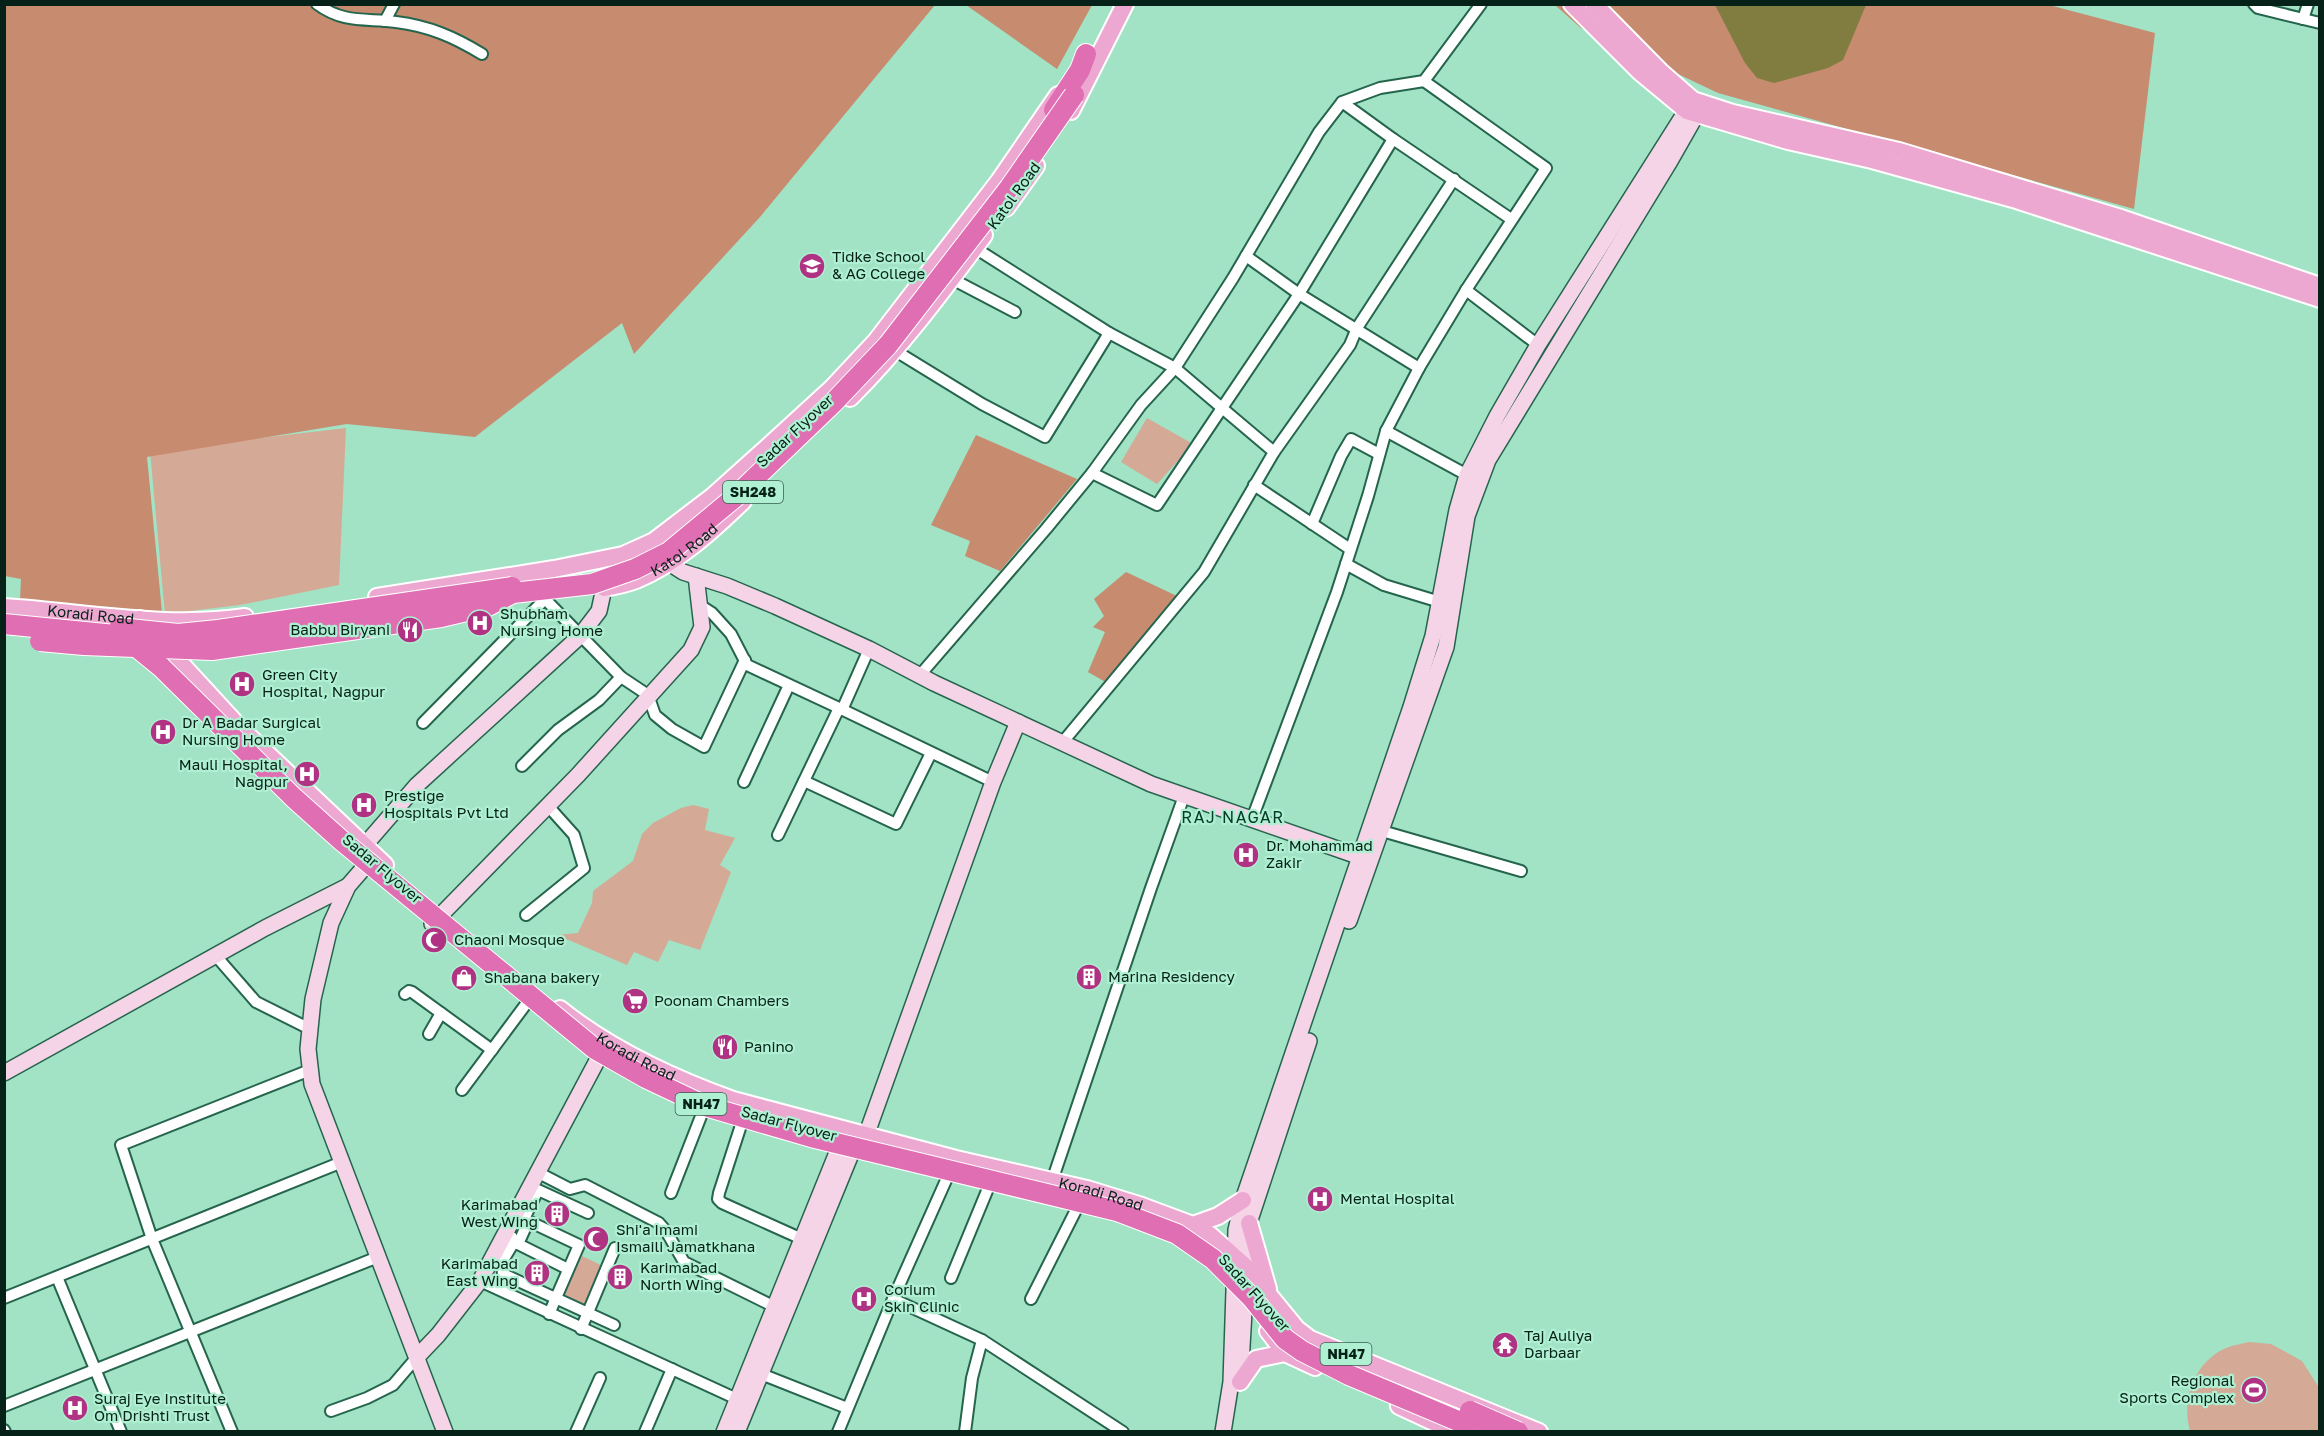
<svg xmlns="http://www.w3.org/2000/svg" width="2324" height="1436" font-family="'Golos Text',sans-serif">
	<rect width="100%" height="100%" fill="#a2e2c5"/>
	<g fill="#d4a996">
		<polygon points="1147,418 1193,444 1157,484 1121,462"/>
		<polygon points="346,428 339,585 240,605 165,614 150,451"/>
		<polygon points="693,805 709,809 705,830 735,838 720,865 731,872 700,950 669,940 658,962 634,952 627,965 557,935 578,933 592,903 593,891 633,861 642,834 653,823 681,808"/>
		<polygon points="582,1256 607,1268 588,1307 564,1295"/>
		<path d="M2249,1342L2271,1344L2302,1361L2318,1386L2319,1431H2190C2181,1400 2194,1362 2226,1348C2233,1345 2242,1344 2249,1342Z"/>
	</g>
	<g fill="#c78b70">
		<polygon points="5,5 935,5 760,217 634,354 622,323 475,437 347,424 147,457 162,612 20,599 21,579 5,576"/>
		<polygon points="966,5 1092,5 1057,69"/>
		<polygon points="1555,5 2049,5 2155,33 2134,209 1718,93 1581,28"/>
		<polygon points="976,435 1077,479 1000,571 965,556 970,541 931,525"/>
		<polygon points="1126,572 1179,597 1109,684 1088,672 1105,632 1093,627 1104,616 1094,599"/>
	</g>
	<polygon fill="#817d41" points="1715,5 1866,5 1843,60 1828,68 1774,83 1757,78 1745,63"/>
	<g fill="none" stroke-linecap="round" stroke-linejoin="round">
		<defs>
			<g id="street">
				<path d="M317,4C344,24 366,18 396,22C429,26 454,37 482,54"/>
				<polyline points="2254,4 2258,8 2320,23"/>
				<polyline points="2303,19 2308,4"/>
				<polyline points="385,21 394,4"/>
				<polyline points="1342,102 1393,139"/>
				<polyline points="975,248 1109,333 1175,368 1222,408 1157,505 1092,473"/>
				<polyline points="1246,256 1299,294 1419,368"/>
				<polyline points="952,279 1015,312"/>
				<polyline points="1466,290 1538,345"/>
				<polyline points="894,350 982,404 1045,437 1109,333"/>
				<polyline points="1386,431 1467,475"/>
				<polyline points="1274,452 1350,345 1357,328 1454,179"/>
				<polyline points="1254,485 1350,549"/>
				<polyline points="1312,524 1341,456 1351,439 1379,454"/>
				<polyline points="1346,564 1384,585 1440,602"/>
				<polyline points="699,602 701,606 712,613 731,634 747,665 839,708"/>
				<polyline points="920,675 1046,529 1092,473 1141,405 1175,368 1233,278 1319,132 1342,102 1380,88 1424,81 1481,4"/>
				<polyline points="842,710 869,649"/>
				<polyline points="423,723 545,599 621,677 648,695 655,715 672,729 704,747 745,660"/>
				<polyline points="1062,743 1204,572 1274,452 1222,408 1299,294 1393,139 1511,219"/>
				<polyline points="522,766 558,730 599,700 621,677"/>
				<polyline points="804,781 896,824 931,753"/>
				<polyline points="744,782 789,685"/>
				<polyline points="1252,819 1337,592 1368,496 1386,431 1419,368 1466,290 1546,168 1424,81"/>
				<polyline points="1382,831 1521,871"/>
				<polyline points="778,835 839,708 993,782"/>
				<polyline points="526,915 584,868 574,835 548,806"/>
				<polyline points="216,956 256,1002 310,1029"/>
				<polyline points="405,994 409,991 412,992 492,1050"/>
				<polyline points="429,1034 441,1013"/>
				<polyline points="462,1090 529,1000"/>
				<polyline points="742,1122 719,1193 718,1199 722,1203 802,1239"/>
				<polyline points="537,1172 570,1189 585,1185 659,1223 666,1231 684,1262 775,1307"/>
				<polyline points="1051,1184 1151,888 1184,796"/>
				<polyline points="671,1193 703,1111"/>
				<polyline points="512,1237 514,1242 568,1269"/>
				<polyline points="514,1242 502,1262 503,1274 614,1325"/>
				<polyline points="518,1244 528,1222"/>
				<polyline points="57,1277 121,1432"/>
				<polyline points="951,1278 989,1186"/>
				<polyline points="480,1281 737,1399"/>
				<polyline points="4,1298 342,1162"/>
				<polyline points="893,1299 982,1340 1123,1432"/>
				<polyline points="1031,1299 1078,1206"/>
				<polyline points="549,1314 579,1245 524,1219 538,1190 588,1213"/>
				<polyline points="581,1329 615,1248"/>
				<polyline points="756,1372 847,1408"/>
				<polyline points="4,1406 378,1257"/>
				<polyline points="331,1411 367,1398 393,1385 417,1357"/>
				<polyline points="4,1430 5,1432"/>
				<polyline points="232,1432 152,1239 121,1145 310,1070"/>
				<polyline points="576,1432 600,1378"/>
				<polyline points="645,1432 672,1369"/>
				<polyline points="838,1432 893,1299 947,1178"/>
				<polyline points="965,1432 972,1378 982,1340"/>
			</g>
			<g id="secondary">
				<polyline points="664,555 669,563 683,572 727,586 775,606 869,649 934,683 1151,784 1369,860"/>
				<polyline points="358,853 417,785 580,636 599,611 604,588"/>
				<polyline points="374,856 348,886 331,923 313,999 308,1049 312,1084 445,1432"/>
				<polyline points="1349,921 1446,647 1467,516 1488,460 1670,161 1703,103"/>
				<polyline points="432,924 578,775 691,650 702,627 696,576"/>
				<polyline points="4,1073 265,928 348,886"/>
				<polyline points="862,1147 993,782 1018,722"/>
				<polyline points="417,1357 438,1335 480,1281 599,1057"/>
				<polyline points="1240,1382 1249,1223 1309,1041"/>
				<polyline points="724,1432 838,1150"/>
				<polyline points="737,1432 851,1154"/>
				<polyline points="1223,1432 1231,1382 1236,1230 1243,1200 1411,707 1433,636 1457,510 1467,475 1497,416 1538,345 1693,100"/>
			</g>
			<g id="primary">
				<polyline points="1572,4 1640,72 1687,111 1788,141 1872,160 2013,199 2320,299"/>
				<polyline points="1594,4 1661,72 1693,100 1733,113 1899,151 2121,218 2320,286"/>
				<polyline points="1071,111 1125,4"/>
				<polyline points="1006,208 1036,166"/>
				<path d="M850,398C900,348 942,292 984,235"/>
				<path id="s1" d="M604,588C615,586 626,584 636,580C677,563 712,531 743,501"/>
				<polyline points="377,597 554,569 623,555 654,541 713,496 772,443 831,389 876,341 999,181 1058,95"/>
				<path id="s2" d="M4,607C84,612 165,629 245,617"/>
				<polyline points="140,619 241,729 385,865"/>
				<path id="s3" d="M560,1009C611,1050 672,1078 733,1100L956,1159L1087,1189L1142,1206L1193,1225L1210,1235L1246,1267L1297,1329L1310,1339L1539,1432"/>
				<polyline points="1249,1223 1268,1289"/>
				<polyline points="1193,1225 1218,1216 1243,1200"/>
				<polyline points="1268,1331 1285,1353 1315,1367"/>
				<polyline points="1240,1382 1256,1359 1285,1353"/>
				<polyline points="1399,1406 1455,1432"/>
			</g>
			<polyline id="highway" points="1054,110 1080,70 1086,54"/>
		</defs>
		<use href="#street" stroke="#25654d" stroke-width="14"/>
		<use href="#secondary" stroke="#25654d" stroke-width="18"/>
		<use href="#primary" stroke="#fff" stroke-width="20"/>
		<use href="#highway" stroke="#fff" stroke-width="22"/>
		<use href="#street" stroke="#fff" stroke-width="10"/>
		<use href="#secondary" stroke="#f6d4e8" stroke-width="15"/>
		<use href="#primary" stroke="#eca8d1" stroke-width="16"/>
		<use href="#highway" stroke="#e06eb2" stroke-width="20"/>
		<defs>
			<g id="highway-bridge">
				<polyline points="4,624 115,635 134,645 161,667 294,798 342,841 595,1049 646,1078 705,1106 811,1137 1117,1211 1177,1234 1213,1259 1252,1298 1285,1339 1302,1351 1349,1375 1484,1432"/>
				<polyline points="119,628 178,634 218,630 512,587"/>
				<polyline points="40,641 84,645 212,650 441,617 488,606 513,593 592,584 635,569 669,552 734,498 833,403 888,345 1010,187 1074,95"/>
				<polyline points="1470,1411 1518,1432"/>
			</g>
		</defs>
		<use href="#highway-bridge" stroke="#fff" stroke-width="22" stroke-linecap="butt"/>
		<use href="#highway-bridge" stroke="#e06eb2" stroke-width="20"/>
	</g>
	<defs>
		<symbol id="school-disc" viewBox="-11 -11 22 22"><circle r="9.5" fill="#af3283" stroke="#afefd2"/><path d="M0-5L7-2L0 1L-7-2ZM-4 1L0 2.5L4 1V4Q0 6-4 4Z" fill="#fff"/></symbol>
		<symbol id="hospital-disc" viewBox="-11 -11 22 22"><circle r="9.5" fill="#af3283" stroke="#afefd2"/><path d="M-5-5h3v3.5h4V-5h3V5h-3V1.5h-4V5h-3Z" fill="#fff"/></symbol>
		<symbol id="restaurant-disc" viewBox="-11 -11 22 22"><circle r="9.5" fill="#af3283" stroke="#afefd2"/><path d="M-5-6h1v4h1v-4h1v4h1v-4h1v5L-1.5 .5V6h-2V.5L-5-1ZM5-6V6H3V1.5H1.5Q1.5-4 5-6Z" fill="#fff"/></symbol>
		<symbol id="mosque-disc" viewBox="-11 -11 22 22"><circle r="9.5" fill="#af3283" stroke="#afefd2"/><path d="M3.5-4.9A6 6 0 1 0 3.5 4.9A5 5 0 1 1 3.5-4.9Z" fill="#fff"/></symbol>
		<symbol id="building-disc" viewBox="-11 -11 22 22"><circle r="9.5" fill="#af3283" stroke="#afefd2"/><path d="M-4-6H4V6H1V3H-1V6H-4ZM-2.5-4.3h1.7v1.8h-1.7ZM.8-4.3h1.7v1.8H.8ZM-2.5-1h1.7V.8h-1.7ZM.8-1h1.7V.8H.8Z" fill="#fff"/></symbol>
		<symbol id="shop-disc" viewBox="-11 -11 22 22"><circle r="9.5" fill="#af3283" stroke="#afefd2"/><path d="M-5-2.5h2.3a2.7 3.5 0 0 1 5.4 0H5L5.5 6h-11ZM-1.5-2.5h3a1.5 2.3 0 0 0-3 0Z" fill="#fff"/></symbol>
		<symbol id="supermarket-disc" viewBox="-11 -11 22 22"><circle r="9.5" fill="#af3283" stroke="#afefd2"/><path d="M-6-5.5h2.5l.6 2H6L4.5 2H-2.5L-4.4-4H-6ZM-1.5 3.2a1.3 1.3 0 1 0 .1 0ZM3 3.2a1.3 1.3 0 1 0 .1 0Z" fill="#fff"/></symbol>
		<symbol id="temple-disc" viewBox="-11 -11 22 22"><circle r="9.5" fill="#af3283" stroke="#afefd2"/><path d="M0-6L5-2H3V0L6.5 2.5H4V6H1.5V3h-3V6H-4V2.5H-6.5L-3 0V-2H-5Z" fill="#fff"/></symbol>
		<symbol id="stadium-disc" viewBox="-11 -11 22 22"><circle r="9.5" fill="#af3283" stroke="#afefd2"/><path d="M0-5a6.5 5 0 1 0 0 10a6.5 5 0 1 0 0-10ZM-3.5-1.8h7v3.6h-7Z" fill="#fff"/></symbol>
	</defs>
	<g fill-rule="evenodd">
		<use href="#school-disc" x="797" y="251" width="30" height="30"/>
		<use href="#hospital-disc" x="465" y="608" width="30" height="30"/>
		<use href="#restaurant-disc" x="395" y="615" width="30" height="30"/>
		<use href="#hospital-disc" x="227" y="669" width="30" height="30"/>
		<use href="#hospital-disc" x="148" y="717" width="30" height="30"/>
		<use href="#hospital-disc" x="292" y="759" width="30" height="30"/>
		<use href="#hospital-disc" x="349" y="790" width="30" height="30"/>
		<use href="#hospital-disc" x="1231" y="840" width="30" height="30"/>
		<use href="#mosque-disc" x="419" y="925" width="30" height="30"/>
		<use href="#building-disc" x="1074" y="962" width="30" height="30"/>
		<use href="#shop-disc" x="449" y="963" width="30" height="30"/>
		<use href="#supermarket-disc" x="620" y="986" width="30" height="30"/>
		<use href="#restaurant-disc" x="710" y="1032" width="30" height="30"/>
		<use href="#hospital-disc" x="1305" y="1184" width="30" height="30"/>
		<use href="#building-disc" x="542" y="1199" width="30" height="30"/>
		<use href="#mosque-disc" x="581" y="1224" width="30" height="30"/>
		<use href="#building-disc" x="522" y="1258" width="30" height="30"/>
		<use href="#building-disc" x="605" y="1262" width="30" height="30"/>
		<use href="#hospital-disc" x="849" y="1284" width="30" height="30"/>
		<use href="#temple-disc" x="1490" y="1330" width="30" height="30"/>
		<use href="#stadium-disc" x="2239" y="1375" width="30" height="30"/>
		<use href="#hospital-disc" x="60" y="1393" width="30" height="30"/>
	</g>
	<g text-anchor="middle" stroke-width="4.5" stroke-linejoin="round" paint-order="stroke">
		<g fill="#afefd2" stroke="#395f4f" stroke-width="1.5">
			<rect x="723" y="481" width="60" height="22" rx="4.5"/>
			<rect x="675.5" y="1093" width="51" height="22" rx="4.5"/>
			<rect x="1320.5" y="1343" width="51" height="22" rx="4.5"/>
		</g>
		<g font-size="14" font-weight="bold" fill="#062117">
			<text x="753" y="497">SH248</text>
			<text x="701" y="1109">NH47</text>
			<text x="1346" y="1359">NH47</text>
		</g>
		<g font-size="15" fill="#062117" stroke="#afefd2">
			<text transform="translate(1014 196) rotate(-54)" y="5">Katol Road</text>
			<text transform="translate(795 431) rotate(-43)" y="5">Sadar Flyover</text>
			<text dy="5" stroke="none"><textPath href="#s1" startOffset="90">Katol Road</textPath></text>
			<text dy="5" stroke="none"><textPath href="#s2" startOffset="87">Koradi Road</textPath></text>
			<text transform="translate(382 869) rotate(40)" y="5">Sadar Flyover</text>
			<text dy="5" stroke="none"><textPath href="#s3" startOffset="90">Koradi Road</textPath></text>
			<text transform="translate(789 1124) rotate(15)" y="5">Sadar Flyover</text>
			<text dy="5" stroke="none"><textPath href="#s3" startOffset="576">Koradi Road</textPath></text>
			<text transform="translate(1254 1293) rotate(48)" y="5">Sadar Flyover</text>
		</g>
		<g font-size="15" fill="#062117" stroke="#afefd2" text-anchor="start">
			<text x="832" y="262">Tidke School<tspan x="832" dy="17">&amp; AG College</tspan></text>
			<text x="500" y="619">Shubham<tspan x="500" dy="17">Nursing Home</tspan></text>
			<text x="390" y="635" text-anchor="end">Babbu Biryani</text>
			<text x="262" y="680">Green City<tspan x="262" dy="17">Hospital, Nagpur</tspan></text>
			<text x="182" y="728">Dr A Badar Surgical<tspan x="182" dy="17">Nursing Home</tspan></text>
			<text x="288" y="770" text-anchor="end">Mauli Hospital,<tspan x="288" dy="17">Nagpur</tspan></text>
			<text x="384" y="801">Prestige<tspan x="384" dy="17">Hospitals Pvt Ltd</tspan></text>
			<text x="1266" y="851">Dr. Mohammad<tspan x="1266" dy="17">Zakir</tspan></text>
			<text x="454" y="945">Chaoni Mosque</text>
			<text x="1108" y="982">Marina Residency</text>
			<text x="484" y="983">Shabana bakery</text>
			<text x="654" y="1006">Poonam Chambers</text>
			<text x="744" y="1052">Panino</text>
			<text x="1340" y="1204">Mental Hospital</text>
			<text x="538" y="1210" text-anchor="end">Karimabad<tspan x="538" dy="17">West Wing</tspan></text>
			<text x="616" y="1235">Shi'a Imami<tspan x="616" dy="17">Ismaili Jamatkhana</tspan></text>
			<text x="518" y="1269" text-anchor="end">Karimabad<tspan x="518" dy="17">East Wing</tspan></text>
			<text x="640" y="1273">Karimabad<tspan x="640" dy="17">North Wing</tspan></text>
			<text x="884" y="1295">Corium<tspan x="884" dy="17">Skin Clinic</tspan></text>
			<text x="1524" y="1341">Taj Auliya<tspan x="1524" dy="17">Darbaar</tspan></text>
			<text x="2234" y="1386" text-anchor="end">Regional<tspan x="2234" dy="17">Sports Complex</tspan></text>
			<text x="94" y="1404">Suraj Eye Institute<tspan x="94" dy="17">Om Drishti Trust</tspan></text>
		</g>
		<g font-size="16" letter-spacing="1.5" fill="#053a29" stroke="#afefd2">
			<text x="1233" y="823">RAJ NAGAR</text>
		</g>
	</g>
	<rect width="2324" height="1436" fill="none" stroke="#062117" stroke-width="12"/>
</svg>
